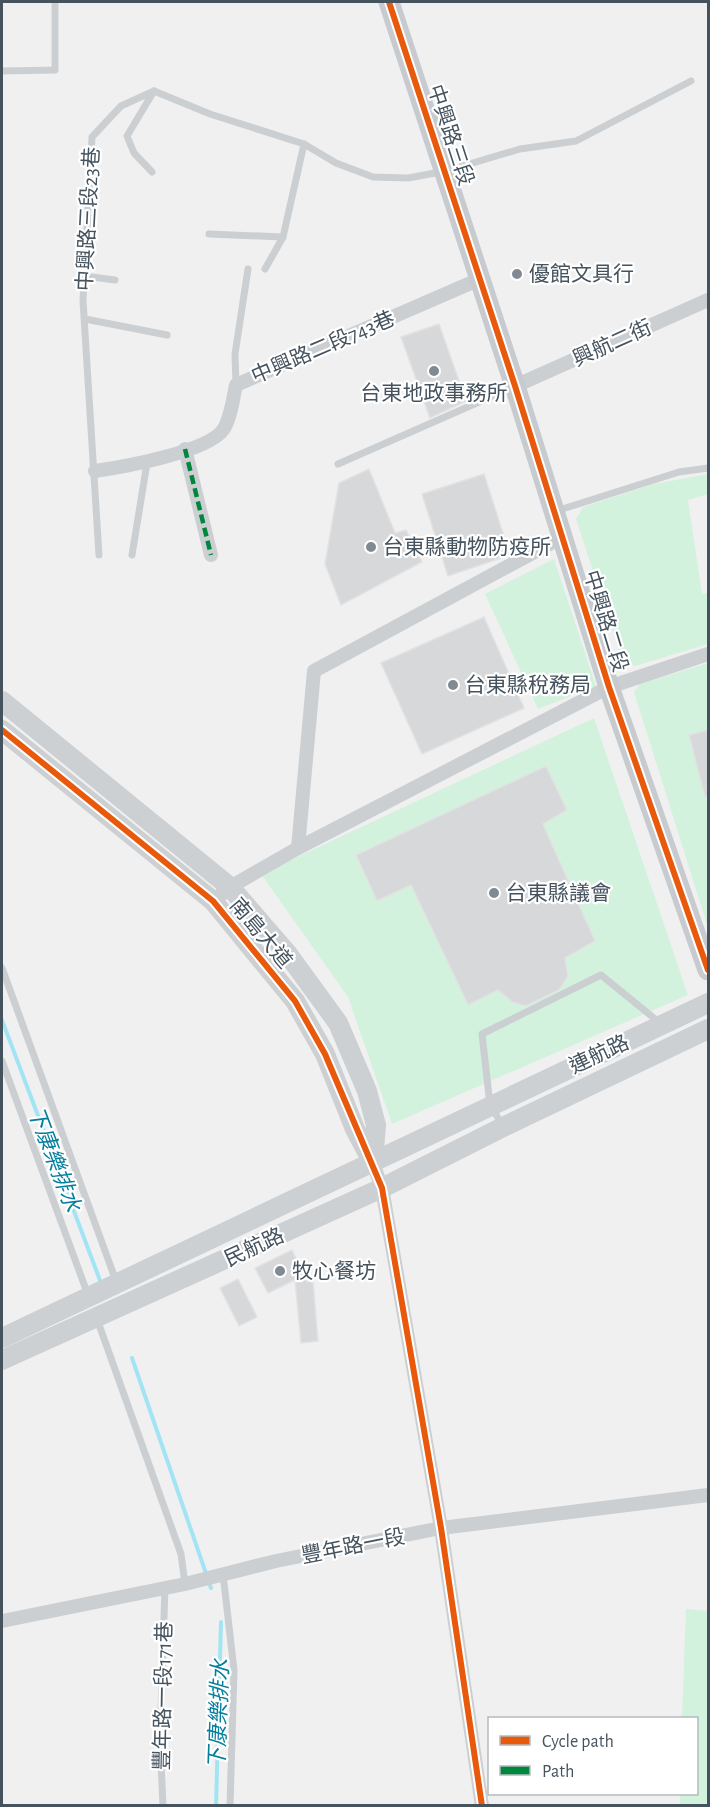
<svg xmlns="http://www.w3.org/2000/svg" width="710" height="1807" font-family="'Alegreya Sans','Noto Sans TC',sans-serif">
	<rect width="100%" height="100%" fill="#f1f0f0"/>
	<g fill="#d2f2de">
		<polygon points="708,474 708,494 688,500 702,594 708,593 708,644 635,666 622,660 576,519 583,507 654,484"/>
		<polygon points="554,559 596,686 538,709 485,594"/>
		<polygon points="708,663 708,928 634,692 640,684"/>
		<polygon points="594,718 688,995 392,1124 348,997 261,874"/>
		<polygon points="686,1609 708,1611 708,1805 680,1805 680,1794 696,1794 696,1718 682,1718"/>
	</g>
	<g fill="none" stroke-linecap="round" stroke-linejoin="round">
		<g stroke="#a3e4f4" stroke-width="4">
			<polyline points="2,1020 101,1283"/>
			<polyline points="132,1358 211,1588"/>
			<polyline points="216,1806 221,1622"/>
		</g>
	</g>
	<g fill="#d7d8da" stroke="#e2e2e3" stroke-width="1.5">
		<polygon points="439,324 466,401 430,418 401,337"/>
		<polygon points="369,469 395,533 406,530 422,562 341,605 325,564 339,483"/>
		<polygon points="484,474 510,555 448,576 422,494"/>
		<polygon points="484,617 524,708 422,754 381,663"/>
		<polygon points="708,730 708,796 705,797 689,735"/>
		<polygon points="546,766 567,810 543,824 595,941 565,958 568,976 559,990 526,1006 512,1002 498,990 468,1005 411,885 377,901 356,855"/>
		<polygon points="292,1250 307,1282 313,1281 318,1341 301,1343 295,1280 268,1293 255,1268"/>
		<polygon points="238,1279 257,1317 239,1326 220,1288"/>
	</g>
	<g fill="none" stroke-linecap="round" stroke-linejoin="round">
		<g stroke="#cccfd1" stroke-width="7">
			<polyline points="2,71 55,70 55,2"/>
			<polyline points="152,172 134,153 127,136 154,91"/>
			<polyline points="209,234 283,237"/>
			<polyline points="265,269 283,237 304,144"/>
			<polyline points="84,276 115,280"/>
			<polyline points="85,319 167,335"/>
			<polyline points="236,385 235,354 248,269"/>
			<polyline points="338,464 511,388"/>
			<polyline points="556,511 679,472 708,468"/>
			<polyline points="99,555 83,301 92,137 121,106 154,91 210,114 304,144 336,163 373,177 408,178 446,171 520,149 576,141 691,81"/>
			<polyline points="132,555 147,463"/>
			<polyline points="2,968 116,1281"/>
			<polyline points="2,1061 88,1295"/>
			<polyline points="503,1126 490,1105 482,1034 601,975 660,1023"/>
			<polyline points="97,1319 181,1554 185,1584"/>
			<polyline points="223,1574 234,1670 230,1806"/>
			<polyline points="163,1806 160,1741 165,1587"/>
		</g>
		<g stroke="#cccfd1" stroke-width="14">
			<polyline points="515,386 708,300"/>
			<polyline points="185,449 211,555"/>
			<path d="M95,471C123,467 207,452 223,430C231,418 233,398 236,385L480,279"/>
			<polyline points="298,848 314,671 562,537"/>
			<polyline points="213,901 230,887 298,848 609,687 708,654"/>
			<polyline points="373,1163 382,1188 441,1528 482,1806"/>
			<polyline points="2,1621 185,1584 276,1561 441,1528 708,1495"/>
		</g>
		<g stroke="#ccd0d3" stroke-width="20">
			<polyline points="2,701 230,887 287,953 338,1023 367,1091 376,1125 373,1163"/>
			<polyline points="2,730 213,901 295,1001 325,1054 355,1129 373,1163"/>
			<polyline points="2,1338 708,1003"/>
			<polyline points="2,1360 382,1188 503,1127 708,1029"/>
		</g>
		<polyline stroke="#c7cbcf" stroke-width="21" points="389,2 515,386 609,687 708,970"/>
		<polyline stroke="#00873e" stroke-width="4.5" stroke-dasharray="9 4.5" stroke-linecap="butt" points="185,449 211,555"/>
		<defs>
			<g id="cycleway">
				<polyline points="389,2 515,386 609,687 708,970"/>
				<polyline points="2,730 213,901 295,1001 325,1054 382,1188 441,1528 482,1806"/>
			</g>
		</defs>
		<use href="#cycleway" stroke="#fff" stroke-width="10"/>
		<use href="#cycleway" stroke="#e8590c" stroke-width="6"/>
	</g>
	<g fill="#818a92" stroke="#fff" stroke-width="2">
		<circle cx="517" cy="274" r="6"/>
		<circle cx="434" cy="371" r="6"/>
		<circle cx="371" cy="547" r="6"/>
		<circle cx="453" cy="685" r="6"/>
		<circle cx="494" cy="893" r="6"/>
		<circle cx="280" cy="1271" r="6"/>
	</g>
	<g text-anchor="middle" stroke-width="4.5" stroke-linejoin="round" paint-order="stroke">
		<g font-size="21" fill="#45535f" stroke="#fff">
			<text transform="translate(451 135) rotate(72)" y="7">中興路三段</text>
			<text transform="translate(88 219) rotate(-87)" y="7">中興路三段23巷</text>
			<text transform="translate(612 343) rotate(-24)" y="7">興航二街</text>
			<text transform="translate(323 347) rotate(-23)" y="7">中興路二段743巷</text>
			<text transform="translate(606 621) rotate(73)" y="7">中興路二段</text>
			<text transform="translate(261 933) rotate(50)" y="7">南島大道</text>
			<text transform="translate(599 1054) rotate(-25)" y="7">連航路</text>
			<text transform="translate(254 1247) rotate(-25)" y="7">民航路</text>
			<text transform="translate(353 1546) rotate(-11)" y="7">豐年路一段</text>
			<text transform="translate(163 1696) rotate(-89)" y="7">豐年路一段171巷</text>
		</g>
		<g font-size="21" fill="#45535f" stroke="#fff" text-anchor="start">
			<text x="529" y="281">優館文具行</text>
			<text x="434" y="400" text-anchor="middle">台東地政事務所</text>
			<text x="383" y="554">台東縣動物防疫所</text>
			<text x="465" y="692">台東縣稅務局</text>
			<text x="506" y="900">台東縣議會</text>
			<text x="292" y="1278">牧心餐坊</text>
		</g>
		<g font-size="22" font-style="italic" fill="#037f9d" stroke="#fff">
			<text transform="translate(55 1159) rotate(69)" y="8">下康樂排水</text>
			<text transform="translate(218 1714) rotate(-88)" y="8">下康樂排水</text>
		</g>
	</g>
	<rect width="710" height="1807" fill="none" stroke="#45535f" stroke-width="6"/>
	<rect x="488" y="1717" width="210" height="78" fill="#ffffff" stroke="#b5babf" stroke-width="1.5"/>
	<rect x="500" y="1736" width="30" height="9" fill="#e8590c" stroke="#b5babf" stroke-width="1.5"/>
	<text x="542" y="1747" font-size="18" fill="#45535f">Cycle path</text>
	<rect x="500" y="1766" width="30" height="9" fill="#00873e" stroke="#b5babf" stroke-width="1.5"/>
	<text x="542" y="1777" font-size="18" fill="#45535f">Path</text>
</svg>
